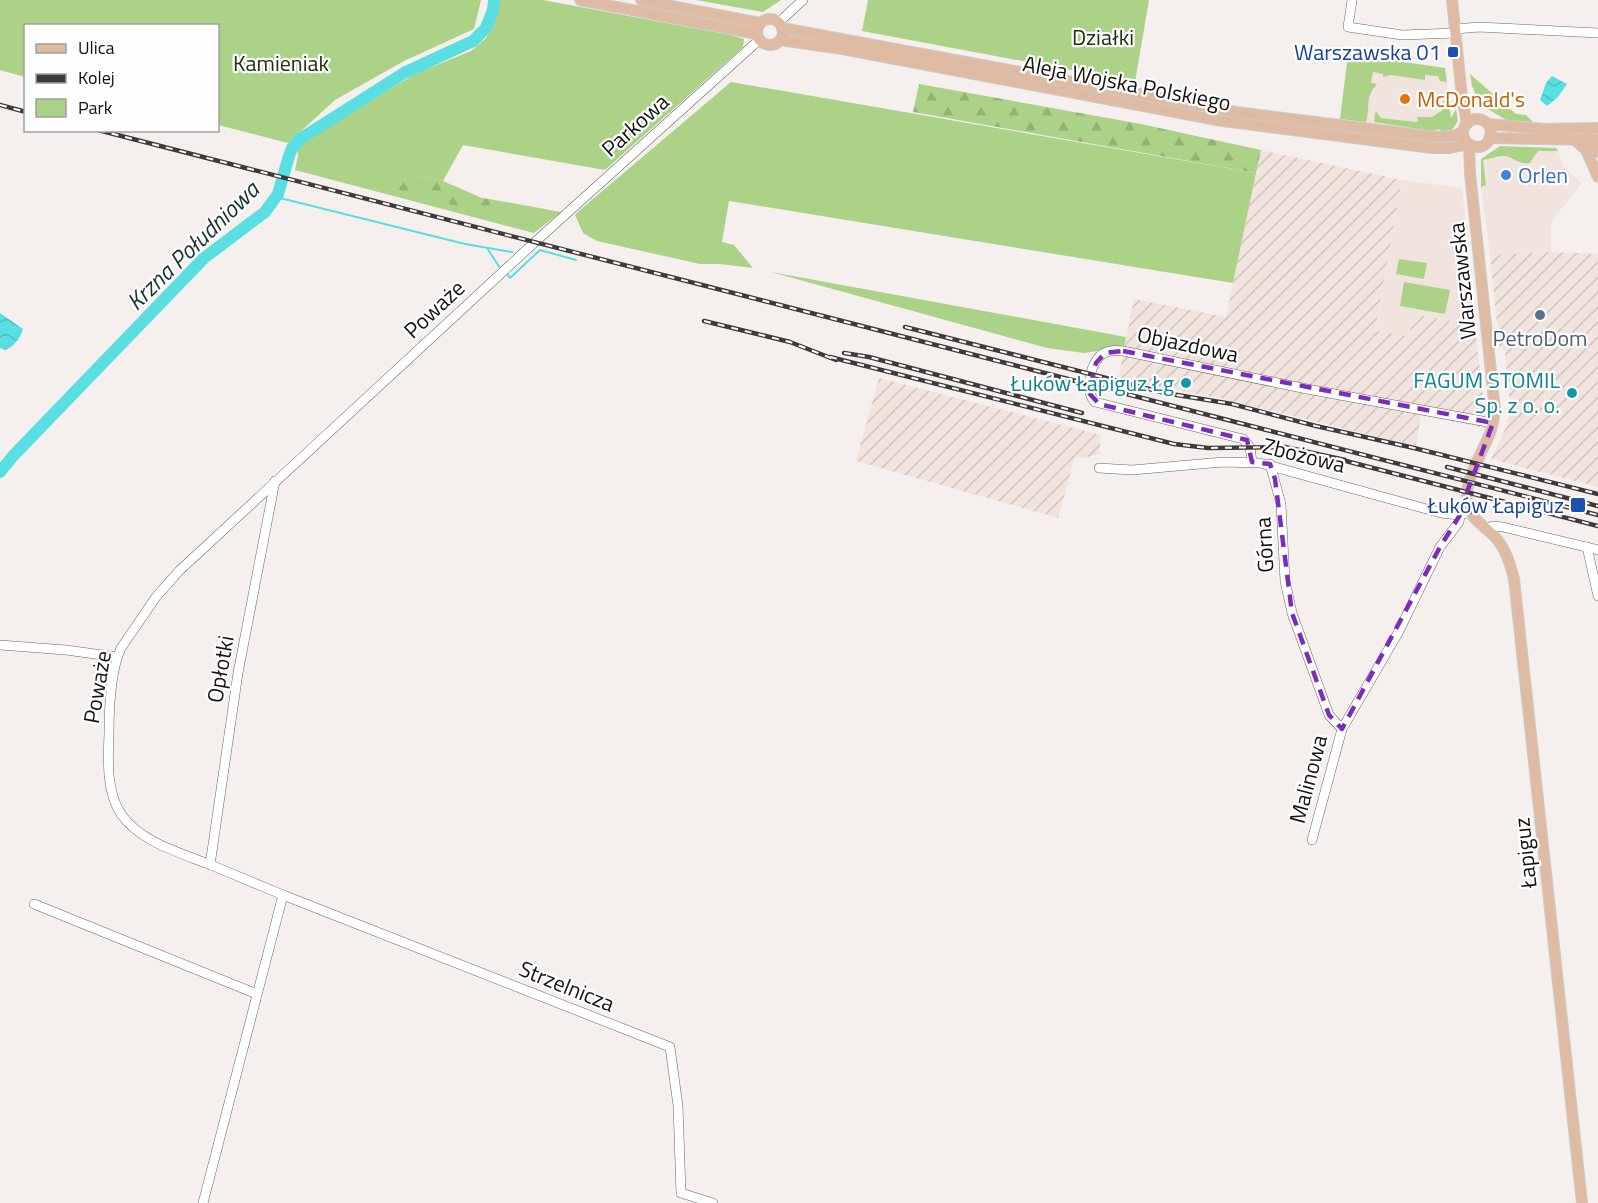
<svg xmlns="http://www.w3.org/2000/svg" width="1598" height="1203" font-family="'Titillium Web',sans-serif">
	<defs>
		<pattern id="industrial-furrows" width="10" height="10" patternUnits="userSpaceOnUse" patternTransform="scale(1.5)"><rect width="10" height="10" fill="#f1e4de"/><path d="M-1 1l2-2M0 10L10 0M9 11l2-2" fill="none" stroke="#cec3bd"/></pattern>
		<pattern id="forest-firs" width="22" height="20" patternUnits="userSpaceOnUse" patternTransform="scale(1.5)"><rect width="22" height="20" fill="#acd287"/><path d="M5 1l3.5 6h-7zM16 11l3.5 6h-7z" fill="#93b374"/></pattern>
		<pattern id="water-waves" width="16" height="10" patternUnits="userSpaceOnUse" patternTransform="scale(1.5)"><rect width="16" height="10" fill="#59dee1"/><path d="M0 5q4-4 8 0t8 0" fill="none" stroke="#4dbdc0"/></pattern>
	</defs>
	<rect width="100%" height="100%" fill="#f5f0ee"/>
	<g fill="#f1e4de">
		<polygon points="1348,54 1445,68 1452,130 1432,131 1340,119"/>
		<polygon points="1541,150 1558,151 1564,168 1582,183 1551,222 1551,252 1490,255 1481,187 1486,184 1482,160 1507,156 1520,164 1530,163 1538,151"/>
		<polygon points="1402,180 1462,188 1475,325 1413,314 1409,337 1375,330"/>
	</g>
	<g fill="url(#industrial-furrows)">
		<polygon points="1261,150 1402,180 1375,330 1409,337 1413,314 1475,325 1483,398 1481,412 1484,428 1421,415 1416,446 1219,398 1118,379 1134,299 1226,317"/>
		<polygon points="1551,252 1598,254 1598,487 1491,459 1507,425 1510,404 1505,352 1499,345 1490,255"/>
		<polygon points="879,378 1101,435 1099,454 1084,458 1075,457 1058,518 856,461"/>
	</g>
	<g fill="#acd287">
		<polygon points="0,0 481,0 474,29 404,61 335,100 288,143 218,125 218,26 26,26 25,77 0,70"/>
		<polygon points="498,0 543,0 731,35 744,39 743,47 605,170 463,145 443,181 410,174 485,210 495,200 561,212 534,233 295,170 298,156 297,148 313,134 417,73 471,51 486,38 494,24"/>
		<polygon points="696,0 781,0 763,12"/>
		<polygon points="868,0 1149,0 1135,82 862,31"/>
		<path d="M1348,54L1445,68L1447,82L1440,81L1438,76L1425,75V80L1391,75L1383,77V74L1373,72L1371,83L1377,84C1364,99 1371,106 1366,122L1340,119Z"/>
		<polygon points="1470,74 1516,114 1526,115 1533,122 1506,120 1480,104 1472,86"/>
		<polygon points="731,82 1256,173 1233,283 729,201 722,242 734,245 753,268 720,264 700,264 597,241 583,233 575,215 580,210"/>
		<polygon points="1448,92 1451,118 1456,109 1458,121 1452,130 1441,131 1440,129 1432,131 1374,122 1375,113 1377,112 1381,118 1416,122 1418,121 1417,117 1432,117 1443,110 1444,93"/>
		<path d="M1500,146L1556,148L1558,151H1538L1530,163C1517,165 1514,157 1504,156C1498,156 1490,159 1483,160L1486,185L1481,187V159Z"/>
		<polygon points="1399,259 1427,263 1424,279 1396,274"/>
		<polygon points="771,272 1126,337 1124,347 1084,353 1047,348"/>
		<polygon points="1404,282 1450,290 1445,314 1400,306"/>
	</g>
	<g fill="url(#forest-firs)">
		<polygon points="919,84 1141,124 1261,150 1256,173 913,112"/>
		<polygon points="410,174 443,181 482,198 495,200 485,210 466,209 396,189 396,182"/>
	</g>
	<g fill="url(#water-waves)">
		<polygon points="1552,76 1567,84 1558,97 1547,106 1540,100 1546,83"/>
		<path d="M0,313L23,329C21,337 13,348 5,350L0,348Z"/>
	</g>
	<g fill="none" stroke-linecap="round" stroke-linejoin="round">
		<g stroke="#59dee1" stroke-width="2">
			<polyline points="276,197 465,244 512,252"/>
			<polyline points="487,248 500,268"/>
			<polyline points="508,275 510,278 540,250 576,260"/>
		</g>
		<polyline stroke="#59dee1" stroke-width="12" points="0,472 13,456 204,258 265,212 278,194 289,156 292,148 300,139 404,73 473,41 486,28 493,10 494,0"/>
		<defs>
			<g id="minor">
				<polyline points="1352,0 1348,27 1402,35 1456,33"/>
				<polyline points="779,22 803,0"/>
				<polyline points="1456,29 1479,27 1598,33"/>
				<path d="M1252,462L1250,447L1243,439L1095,402C1084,392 1090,360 1104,353C1110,350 1117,350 1123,351L1307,389L1493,423"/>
				<polyline points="1270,464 1281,504 1285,581 1292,613 1329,715 1342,729"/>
				<polyline points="1099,468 1132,470 1223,462 1260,463 1441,513 1460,515 1470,512"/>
				<polyline points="1487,529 1492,526 1503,527 1598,550"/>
				<polyline points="1587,547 1598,596"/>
				<polyline points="0,645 66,650 117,657"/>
				<polyline points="1312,840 1342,729 1398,633 1440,547 1459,522 1460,515"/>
				<polyline points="210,865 238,673 275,481"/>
				<polyline points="283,895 670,1047 678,1106 681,1193 713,1203"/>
				<polyline points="34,904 257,994"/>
				<path d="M203,1203L283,895C259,885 235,875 211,865C181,853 140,842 121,814C106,791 108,759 109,733C109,708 111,670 121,648L156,597L179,571L535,242L759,40"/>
			</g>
			<g id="major">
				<polyline points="580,0 757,34"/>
				<polyline points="641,0 760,23"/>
				<polyline points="1452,0 1462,97 1467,124"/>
				<circle cx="770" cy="32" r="13"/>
				<polyline points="782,28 1236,112 1435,137 1453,136 1463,132"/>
				<polyline points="780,40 842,49 1222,121 1432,148 1450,148 1469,144"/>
				<circle cx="1477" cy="133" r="14"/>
				<polyline points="1488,124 1544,129 1598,128"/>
				<polyline points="1588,137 1594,143 1598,152"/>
				<polyline points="1489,138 1598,140"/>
				<polyline points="1575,140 1586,150 1598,177"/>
				<path d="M1469,144L1470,173L1495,410C1494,418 1493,425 1490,433C1483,452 1461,485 1468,507C1472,520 1487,528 1495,537C1506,549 1510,564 1514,579L1582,1203"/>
			</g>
		</defs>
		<use href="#minor" stroke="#6a6664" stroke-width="10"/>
		<use href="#major" stroke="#cbcbcb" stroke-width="12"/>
		<use href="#minor" stroke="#fff" stroke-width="9"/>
		<use href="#major" stroke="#e0bba3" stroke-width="10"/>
		<defs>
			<g id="rail">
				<polyline points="0,105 26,112"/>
				<polyline points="98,130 1598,515"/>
				<polyline points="704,321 790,342 836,360"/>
				<polyline points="905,327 1165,393 1232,404 1316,426 1414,448 1598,494"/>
				<polyline points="844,353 869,357 1082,413"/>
				<polyline points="830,357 1174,444 1208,448 1285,447 1345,460"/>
				<polyline points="1338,459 1598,526"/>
				<polyline points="1447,467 1598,506"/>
			</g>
		</defs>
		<use href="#rail" stroke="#3d3a39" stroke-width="4.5"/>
		<use href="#rail" stroke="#fffefe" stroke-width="2" stroke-dasharray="7" stroke-linecap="butt"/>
	</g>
	<path fill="none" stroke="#7b2cbf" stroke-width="4.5" stroke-dasharray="12 8" stroke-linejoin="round" d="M1123,351L1493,423L1467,492L1470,512L1460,515L1440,547L1342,729L1329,715L1292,613L1275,479L1270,464L1252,462L1247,440L1099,404L1089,393L1096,363L1105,353Z"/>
	<g fill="#1a4fb4" stroke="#fffefe" stroke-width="2">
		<rect x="1447" y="46" width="12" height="12" rx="3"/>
		<rect x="1570" y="497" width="16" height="16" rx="3"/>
	</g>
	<circle fill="#e8710a" stroke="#fffefe" stroke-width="2" cx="1405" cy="99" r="6"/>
	<circle fill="#3f7fe0" stroke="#fffefe" stroke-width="2" cx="1506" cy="175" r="6"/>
	<circle fill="#5c6f8a" stroke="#fffefe" stroke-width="2" cx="1540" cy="315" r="6"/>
	<g fill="#0f9aa8" stroke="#fffefe" stroke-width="2">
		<circle cx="1186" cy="383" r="6"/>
		<circle cx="1572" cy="393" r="6"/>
	</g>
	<g text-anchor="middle" stroke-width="4.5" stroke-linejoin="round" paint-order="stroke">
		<g font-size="22" fill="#21300f" stroke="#fffefe">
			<text x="1103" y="45">Działki</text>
			<text x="281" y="71">Kamieniak</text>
		</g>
		<g font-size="22" fill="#164399" stroke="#fffefe" text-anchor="end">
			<text x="1441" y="60">Warszawska 01</text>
			<text x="1564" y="513">Łuków Łapiguz</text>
		</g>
		<g font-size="22" fill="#141211" stroke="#fffefe">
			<text transform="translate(1127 83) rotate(11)" y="8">Aleja Wojska Polskiego</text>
			<text transform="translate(635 125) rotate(-42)" y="8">Parkowa</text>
			<text transform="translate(1462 281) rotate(-96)" y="8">Warszawska</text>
			<text transform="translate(434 309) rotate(-43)" y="8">Poważe</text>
			<text transform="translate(1188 344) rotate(12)" y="8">Objazdowa</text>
			<text transform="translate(1304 455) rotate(14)" y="8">Zbożowa</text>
			<text transform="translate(1264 545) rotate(-93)" y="8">Górna</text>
			<text transform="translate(220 669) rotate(-80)" y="8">Opłotki</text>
			<text transform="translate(97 687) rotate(-80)" y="8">Poważe</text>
			<text transform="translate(1308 779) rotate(-75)" y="8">Malinowa</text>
			<text transform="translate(1525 853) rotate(-96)" y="8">Łapiguz</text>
			<text transform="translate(567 986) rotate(22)" y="8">Strzelnicza</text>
		</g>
		<g font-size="22" fill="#c56008" stroke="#fffefe" text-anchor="start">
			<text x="1417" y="107">McDonald's</text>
		</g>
		<g font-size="22" fill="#366cbe" stroke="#fffefe" text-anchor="start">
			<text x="1518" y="183">Orlen</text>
		</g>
		<g font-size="22" fill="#4e5e75" stroke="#fffefe">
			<text x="1540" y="346">PetroDom</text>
		</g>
		<g font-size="22" fill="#0d838f" stroke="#fffefe" text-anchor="end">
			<text x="1560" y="388">FAGUM STOMIL<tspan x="1560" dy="25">Sp. z o. o.</tspan></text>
			<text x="1174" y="391">Łuków Łapiguz Łg</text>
		</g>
		<g font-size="24" font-style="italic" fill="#1b3233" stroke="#fffefe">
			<text transform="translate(193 246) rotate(-44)" y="8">Krzna Południowa</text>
		</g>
	</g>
	<rect x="24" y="24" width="195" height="108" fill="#fffefe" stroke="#a1a09f" stroke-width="1.5"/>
	<rect x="36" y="44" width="30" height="9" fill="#e0bba3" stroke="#a1a09f" stroke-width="1.5"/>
	<text x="78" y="54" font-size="18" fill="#141211">Ulica</text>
	<rect x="36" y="74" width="30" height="9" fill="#3d3a39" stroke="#a1a09f" stroke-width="1.5"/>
	<text x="78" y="84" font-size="18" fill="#141211">Kolej</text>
	<rect x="36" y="99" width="30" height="18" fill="#acd287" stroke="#a1a09f" stroke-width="1.5"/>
	<text x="78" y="114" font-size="18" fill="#141211">Park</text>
</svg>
